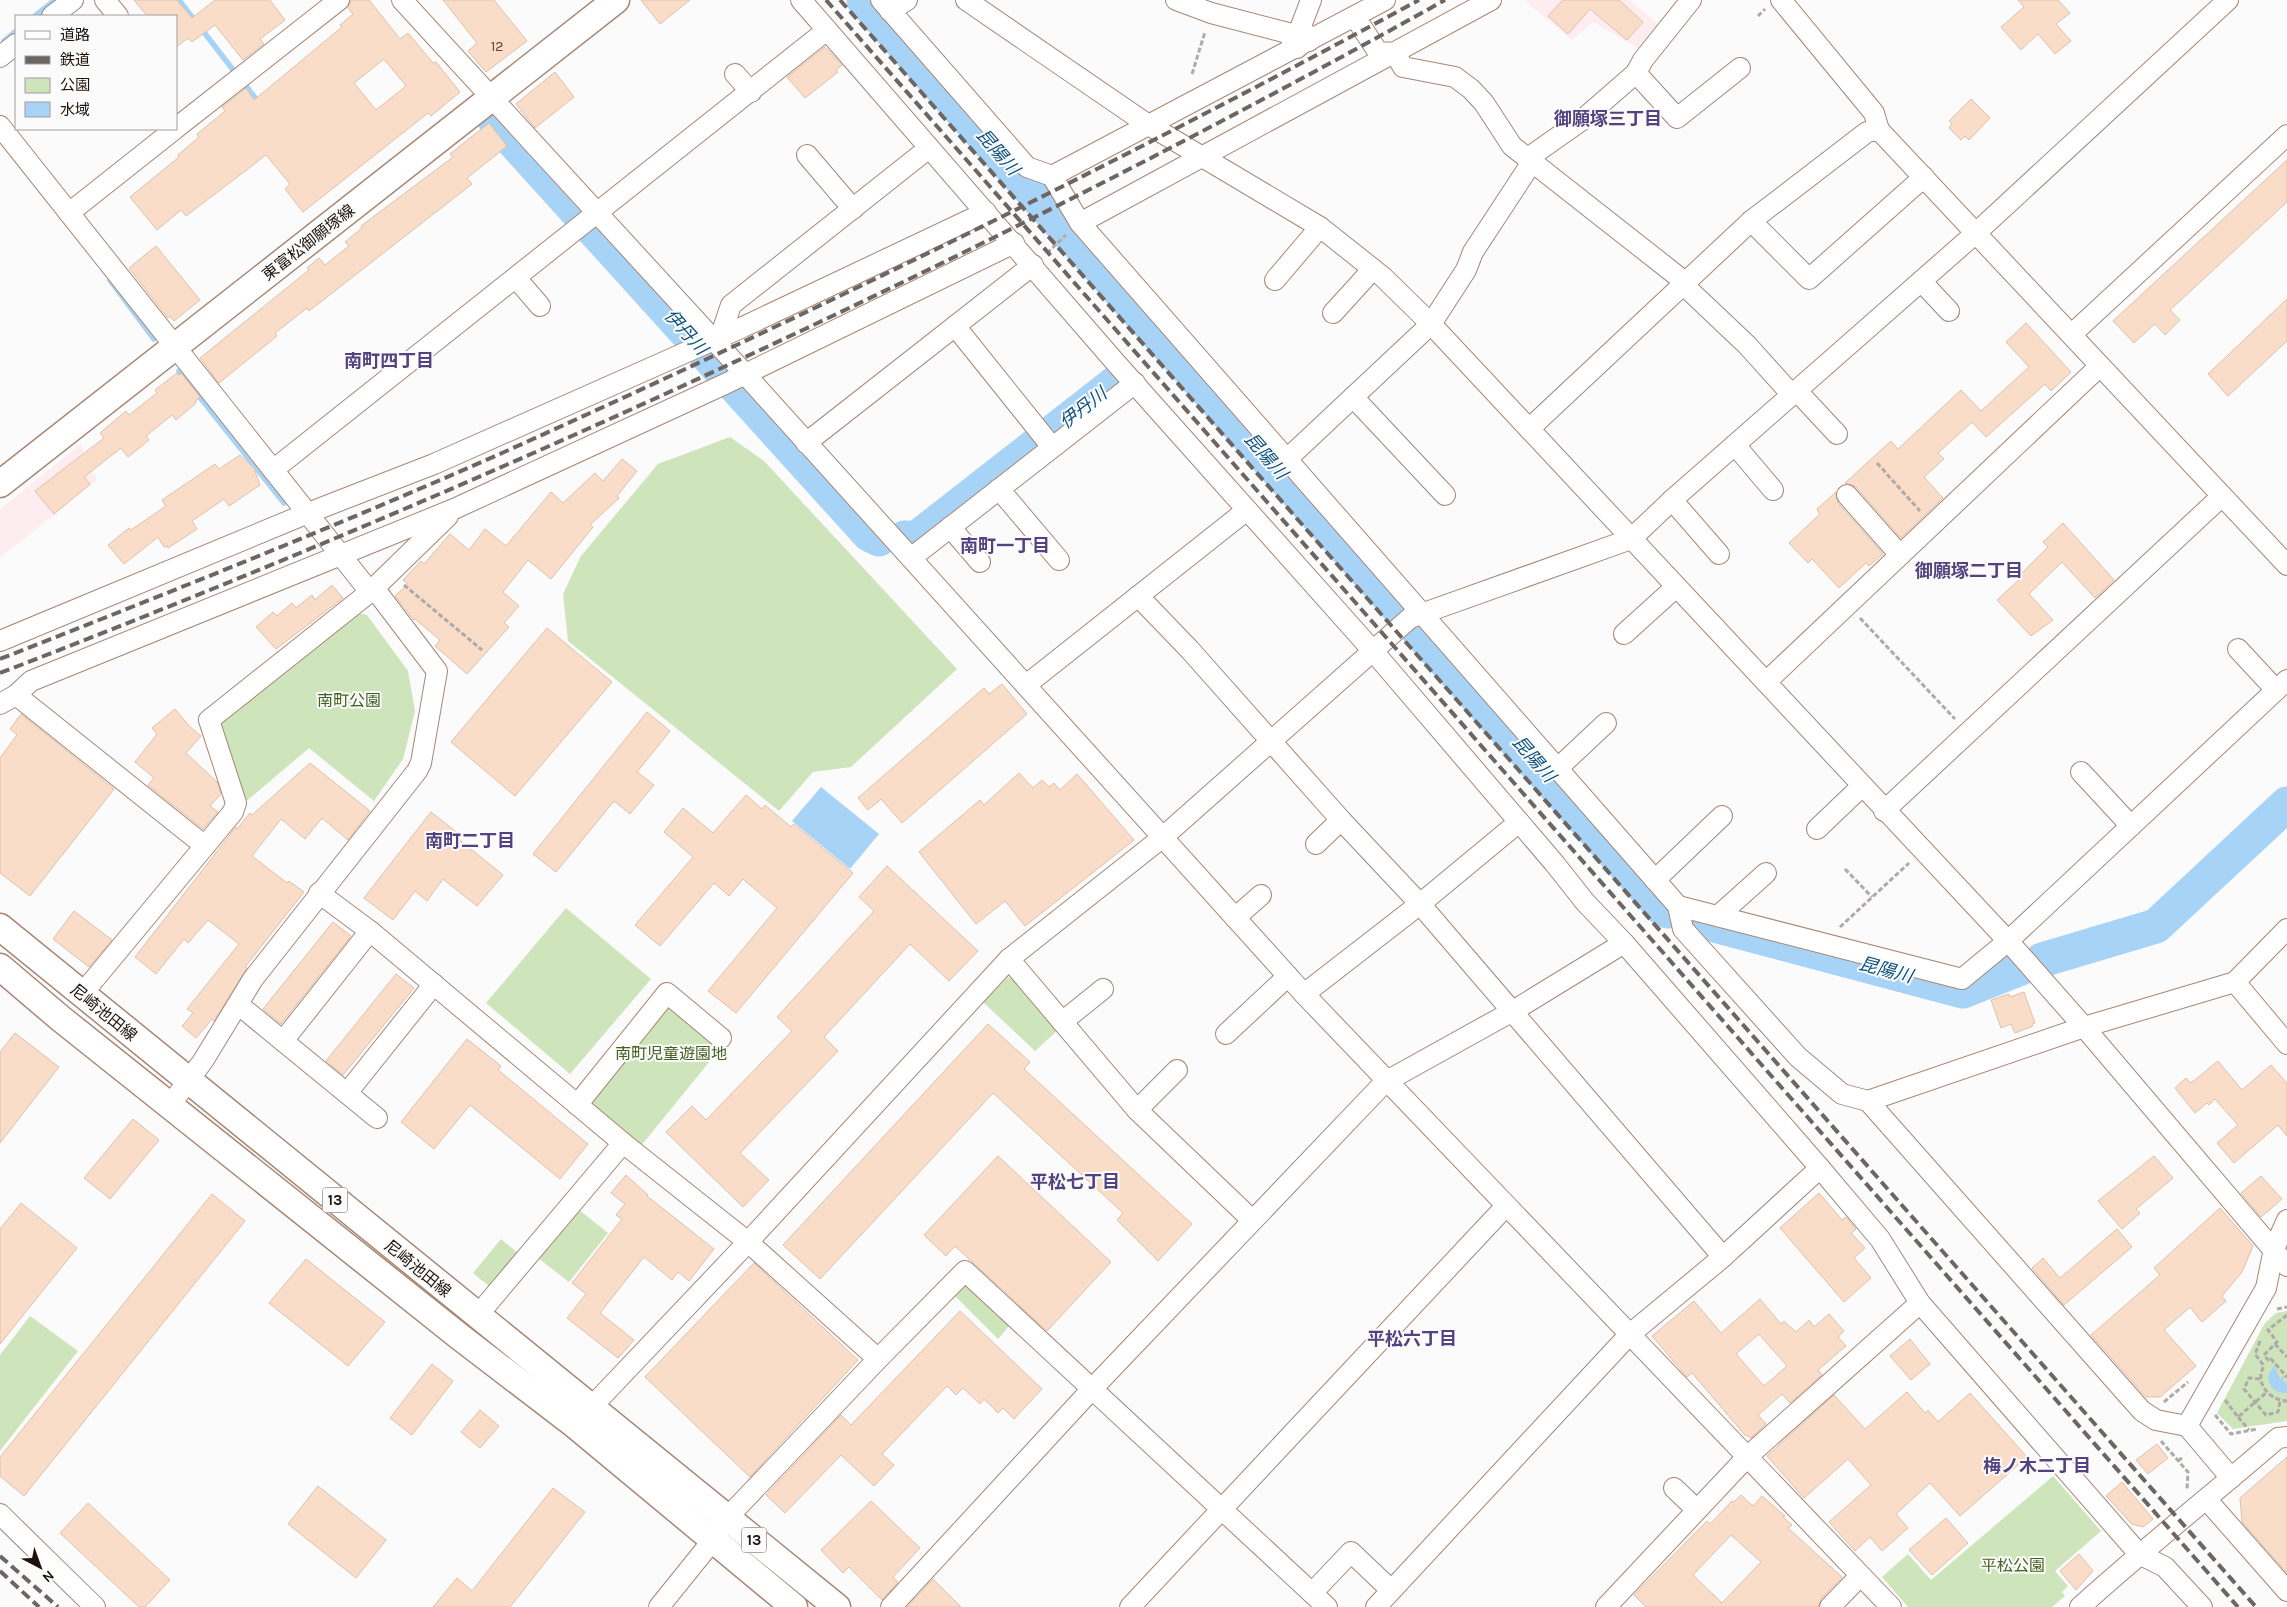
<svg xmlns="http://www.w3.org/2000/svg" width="2287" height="1607" font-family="Karla,'Noto Sans JP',sans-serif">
	<rect width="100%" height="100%" fill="#fbfbfb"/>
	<g fill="#fdedf1">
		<polygon points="1529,0 1630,0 1662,28 1643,51 1593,22 1572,40 1526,2"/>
		<polygon points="81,444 97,480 0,558 0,509"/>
	</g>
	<g fill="#cee4ba">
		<polygon points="730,437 764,461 957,669 851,767 813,772 779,811 568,641 563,594 581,556 658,464"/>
		<polygon points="358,613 367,615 408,671 415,711 403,759 374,801 309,748 243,804 220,721"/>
		<polygon points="566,908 651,979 570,1074 486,1003"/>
		<polygon points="1008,977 1019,982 1057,1031 1035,1051 983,1002"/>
		<polygon points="664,1003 723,1045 640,1147 589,1106"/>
		<polygon points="578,1209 608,1233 569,1282 538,1258"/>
		<polygon points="501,1239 518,1253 490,1287 473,1273"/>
		<polygon points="967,1283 1010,1325 998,1339 952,1293"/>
		<polygon points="2287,1311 2287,1421 2233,1429 2217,1413 2265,1323 2276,1313"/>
		<polygon points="30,1316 78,1351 0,1451 0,1355"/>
		<polygon points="2053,1476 2101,1531 2055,1571 2068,1586 2062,1592 2065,1596 2052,1607 1908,1607 1882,1577 1908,1554 1931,1580"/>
	</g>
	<g fill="#a7d3f7">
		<polygon points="821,787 879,834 850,869 792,821"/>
		<path d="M2274,1365L2280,1379L2287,1374L2283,1380L2287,1384V1393C2275,1394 2269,1387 2268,1376Z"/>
	</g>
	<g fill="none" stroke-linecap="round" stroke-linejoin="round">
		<g stroke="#a7d3f7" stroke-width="5.5">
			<polyline points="179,0 234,71"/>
			<polyline points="35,16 55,0"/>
			<polyline points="4,41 16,31"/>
			<polyline points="246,86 260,104"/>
			<polyline points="110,280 154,339"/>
			<polyline points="179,371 284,503"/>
		</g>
		<g stroke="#a7d3f7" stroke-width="35">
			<polyline points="864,0 1664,910 1668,911"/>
			<polyline points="496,122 869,534 879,539"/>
			<polyline points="905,538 917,538 1118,381"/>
			<polyline points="1692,919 1963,991 2021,968"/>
			<polyline points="2042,960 2156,926 2287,804"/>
		</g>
	</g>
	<g fill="#f9ddc9" stroke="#dfc0a9" fill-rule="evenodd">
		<polygon points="134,0 177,0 192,18 215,0 270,0 285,20 260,39 264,44 243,60 215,25 192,42 188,38 176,47 176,16 147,16"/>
		<path d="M351,0H369L400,39L408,33L433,63L436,62L460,92L431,116L428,113L303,212L285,189L290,184L266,155L186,216L181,210L157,230L130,197L179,157L178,155L199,137L197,134L225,111L222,107L246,88L254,100L342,27L340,25L353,14L348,8ZM384,59L406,86L376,110L354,83Z"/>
		<polygon points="443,0 494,0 527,41 486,72 468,51 477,43"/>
		<polygon points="641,0 690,0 660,24"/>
		<polygon points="1563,0 1619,0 1643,22 1627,40 1590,9 1568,34 1548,16"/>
		<polygon points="2018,0 2058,0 2070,13 2056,24 2071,41 2055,54 2038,34 2021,50 2001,27 2024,7"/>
		<polygon points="825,47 842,65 836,70 838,72 805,98 787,77"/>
		<polygon points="555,72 574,97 535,128 516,104"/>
		<polygon points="1971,99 1990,118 1969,140 1965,136 1961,140 1949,128 1952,124 1949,121"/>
		<polygon points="489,123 507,146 467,178 472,184 309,311 307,308 275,333 277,336 219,383 200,358 309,270 307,268 319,258 325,265 349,246 345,242 362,228 361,226 453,157 450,154"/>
		<polygon points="2287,160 2287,202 2170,310 2180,320 2165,335 2155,324 2134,343 2113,321"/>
		<polygon points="156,246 200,300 174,321 170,316 168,318 129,268"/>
		<polygon points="2287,299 2287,341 2228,396 2208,374"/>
		<polygon points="2026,323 2071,372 2051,391 2045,384 1986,437 1972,422 1938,453 1944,459 1924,477 1943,498 1901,538 1856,487 1845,483 1891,441 1898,449 1961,390 1981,411 2029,367 2006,342"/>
		<polygon points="177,373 179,375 181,373 200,397 195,402 196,403 176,420 172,415 146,436 149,440 128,457 121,448 84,477 90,484 54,514 35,491 104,438 100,433 126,411 129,415 157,393 155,390"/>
		<polygon points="240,455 254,468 260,485 229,506 224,499 192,521 197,529 168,548 167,546 164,547 158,537 124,564 108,545 129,528 131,530 166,506 162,500 215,464 219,469"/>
		<polygon points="622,459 637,471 617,496 619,498 590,525 593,527 551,579 528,560 503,592 519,606 504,623 509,627 467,674 435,646 440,640 415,619 414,620 395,596 408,584 403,580 421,561 424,564 450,534 469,550 485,529 506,546 551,492 563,503 595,473 603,481"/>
		<polygon points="1836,492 1838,503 1883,554 1869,566 1866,563 1839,588 1812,559 1808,563 1789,543 1820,514 1817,509"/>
		<polygon points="2063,523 2114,580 2095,598 2062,562 2029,594 2053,620 2031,636 1997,600 2022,577 2020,575 2048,547 2043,542"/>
		<polygon points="332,585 343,598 276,649 256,627 273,612 277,616 292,603 296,608 312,595 315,600"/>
		<polygon points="547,628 612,682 515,796 451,742"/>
		<polygon points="1002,684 1027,714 902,823 881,799 868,810 858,798 984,688 989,694"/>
		<polygon points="175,709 189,726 201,736 186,753 217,782 221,794 210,806 218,812 203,829 148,785 154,778 135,762 157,734 152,728"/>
		<polygon points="647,712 670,731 637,772 654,785 630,814 614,801 556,872 533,854"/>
		<polygon points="21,714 114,789 30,896 0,873 0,758 17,735 10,729"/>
		<polygon points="310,763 370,811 348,840 322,818 305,839 281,819 252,856 287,883 289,881 304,892 245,967 247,968 214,1021 212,1019 196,1038 182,1026 193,1013 187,1009 239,944 208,920 188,943 184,939 156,974 135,957 236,827 237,829 250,813 252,815"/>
		<polygon points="1019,773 1033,788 1042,780 1049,787 1054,783 1060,790 1077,774 1134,840 1025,926 1005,901 976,924 919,852 980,800 984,805"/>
		<polygon points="746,795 762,809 765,805 791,827 794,824 853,873 736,1013 708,991 777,908 743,879 729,896 714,883 660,946 635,925 693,857 664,832 683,808 713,833"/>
		<polygon points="431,812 459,834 456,837 503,875 477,906 443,879 427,901 415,891 393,920 364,898"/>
		<polygon points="887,866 978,951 949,981 910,944 824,1037 838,1051 740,1153 769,1180 743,1207 666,1132 692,1106 706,1120 792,1031 777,1017 874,911 859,897"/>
		<polygon points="74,911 112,940 89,967 53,939"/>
		<polygon points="333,922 351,936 281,1024 263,1009"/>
		<polygon points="396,974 414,988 343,1075 326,1061"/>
		<polygon points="2024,992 2035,1023 2032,1024 2033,1026 2015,1033 2011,1024 2001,1028 1991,1000 2009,994 2010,997"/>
		<polygon points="988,1024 1030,1062 1024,1069 1192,1224 1158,1261 1117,1220 1123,1213 993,1093 820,1279 783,1245"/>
		<polygon points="15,1033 59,1067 0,1143 0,1052"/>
		<polygon points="467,1039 501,1066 498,1070 588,1144 560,1179 470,1105 434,1149 401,1122"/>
		<polygon points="2218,1061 2242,1090 2271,1065 2287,1083 2287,1136 2278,1125 2234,1163 2217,1143 2238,1125 2215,1099 2209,1105 2207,1103 2195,1113 2175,1088 2186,1078 2191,1083"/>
		<polygon points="133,1119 159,1140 110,1199 84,1178"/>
		<polygon points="998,1156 1111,1262 1047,1331 955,1246 946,1256 924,1235"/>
		<polygon points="2154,1156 2173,1178 2136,1209 2140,1213 2122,1229 2098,1201"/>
		<polygon points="626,1175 648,1195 647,1196 714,1249 689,1281 678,1272 672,1280 644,1257 600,1313 634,1340 618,1358 567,1318 586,1294 572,1283 622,1219 616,1215 625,1204 611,1193"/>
		<polygon points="2261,1176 2282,1199 2261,1217 2241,1193"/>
		<polygon points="1819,1193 1842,1220 1846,1217 1856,1229 1851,1233 1865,1248 1854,1258 1871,1278 1844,1302 1780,1228"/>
		<polygon points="212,1194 245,1221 24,1496 0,1476 0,1457"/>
		<polygon points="21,1203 77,1248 0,1344 0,1229"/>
		<polygon points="2220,1208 2253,1246 2242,1272 2222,1296 2226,1301 2202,1322 2190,1307 2164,1330 2196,1366 2160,1397 2146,1397 2091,1335 2160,1275 2154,1268"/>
		<polygon points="2117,1229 2132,1247 2064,1305 2032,1268 2043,1258 2060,1278"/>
		<polygon points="306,1259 385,1322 348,1366 269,1303"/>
		<polygon points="754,1263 858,1360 750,1477 645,1377"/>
		<path d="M1760,1299L1781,1324L1784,1321L1796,1332L1809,1320L1814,1327L1829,1314L1844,1331L1838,1337L1846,1346L1818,1370L1822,1375L1790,1403L1782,1394L1758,1415L1766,1424L1751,1438L1745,1435L1692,1373L1687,1377L1652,1336L1694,1301L1721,1333ZM1759,1334L1787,1366L1764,1386L1736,1354Z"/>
		<polygon points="960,1311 1042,1389 1014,1419 1003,1408 998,1413 984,1399 980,1404 963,1388 956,1395 947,1386 882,1454 894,1465 874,1486 841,1455 785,1513 766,1495 841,1415 851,1425"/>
		<polygon points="1910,1339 1930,1364 1911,1380 1890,1356"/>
		<polygon points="432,1364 453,1381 412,1435 390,1418"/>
		<polygon points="1907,1392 1925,1413 1928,1410 1938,1422 1970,1393 2027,1457 1960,1516 1930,1483 1896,1514 1908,1528 1882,1551 1870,1537 1855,1551 1829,1522 1871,1485 1848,1459 1804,1498 1767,1456 1834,1395 1865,1429"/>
		<polygon points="480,1410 499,1426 480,1448 461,1432"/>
		<polygon points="2157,1444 2168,1458 2148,1474 2136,1460"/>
		<polygon points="2287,1457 2287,1573 2242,1522 2240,1498"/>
		<polygon points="2122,1482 2153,1519 2143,1527 2132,1524 2106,1496"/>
		<polygon points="318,1486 386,1540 356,1578 288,1524"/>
		<polygon points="553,1488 585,1512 510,1607 433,1607 457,1578 472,1591"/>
		<path d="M1741,1495L1753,1506L1762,1496L1785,1516L1783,1517L1792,1525L1788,1528L1842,1577L1821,1599L1818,1607H1646L1634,1595L1707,1521L1710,1524L1732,1501L1734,1502ZM1731,1535L1761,1562L1722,1603L1693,1575Z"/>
		<polygon points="871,1501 920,1548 893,1577 898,1582 882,1600 849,1567 843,1573 821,1550"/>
		<polygon points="88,1503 170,1580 145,1607 139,1607 60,1533"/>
		<polygon points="1946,1518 1968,1543 1932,1575 1909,1550"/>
		<polygon points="2079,1554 2093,1571 2076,1590 2060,1571"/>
		<polygon points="933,1579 961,1607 907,1607"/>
	</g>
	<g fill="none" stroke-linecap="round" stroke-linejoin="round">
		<defs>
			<g id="minor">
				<polyline points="105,0 118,16"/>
				<polyline points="402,0 745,374 1304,994 1891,1607"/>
				<polyline points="801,0 1116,363 1373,651 1555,864 1585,902 1624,943 1820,1168 1880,1239 1920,1303 2139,1554 2165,1567 2202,1607"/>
				<polyline points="881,0 1027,167 1052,176 1080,223 1678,906 1683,929 1798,1057 1842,1094 1868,1101 2142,1411 2156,1420 2187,1426"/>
				<polyline points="966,0 1147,124 1320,227 1383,277 1431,324 2008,941 2084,1027 2287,1266"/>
				<polyline points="1176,0 1211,13 1288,33 1297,48"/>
				<polyline points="1781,0 1874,113 1879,130 2287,565"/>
				<polyline points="890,11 907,0"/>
				<polyline points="52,16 73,0"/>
				<polyline points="1355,17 1378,52 1395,53 1403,67 1455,77 1471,89 1484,103 1512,146 1685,282 1690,291 1747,345 1792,395"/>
				<polyline points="1309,41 1301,26 1311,0"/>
				<polyline points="0,57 16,44"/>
				<polyline points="1636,73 1677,118 1740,68"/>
				<polyline points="735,74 751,92"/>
				<polyline points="0,126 370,592"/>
				<polyline points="176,128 339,0"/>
				<polyline points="807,155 853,209"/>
				<polyline points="1528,158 1582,120 1636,73 1643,60 1691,0"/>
				<polyline points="1052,176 1385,0"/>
				<polyline points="69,213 175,129"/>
				<polyline points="1751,221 1809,279 1924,177"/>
				<polyline points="1080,223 1491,0"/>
				<polyline points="516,278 540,306"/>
				<polyline points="1275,280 1320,227"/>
				<polyline points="1921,281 1949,311"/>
				<polyline points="1333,313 1373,269"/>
				<polyline points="955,326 1052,447"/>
				<polyline points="2072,334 2287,135"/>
				<polyline points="720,338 731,305 929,148"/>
				<polyline points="1796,390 1837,434"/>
				<polyline points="1353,397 1445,495"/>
				<polyline points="1529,429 1751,221 1867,132 1879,130"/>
				<polyline points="806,443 1033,265"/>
				<polyline points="1735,445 1773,490"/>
				<polyline points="1286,460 1431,324 1466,270 1473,252 1532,162"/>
				<polyline points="273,470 827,30"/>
				<polyline points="999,489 1059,560"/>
				<polyline points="1847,495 1900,555"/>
				<polyline points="1672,500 1719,554"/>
				<polyline points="950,527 980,562"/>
				<polyline points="911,558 1135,383"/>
				<polyline points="1138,596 1190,650 1341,820 1420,904 1723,1257"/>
				<polyline points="1624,634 1676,587"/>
				<polyline points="0,641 308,513 434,464 743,327 986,212"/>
				<polyline points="2238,649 2276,690"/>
				<polyline points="1766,682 2100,366"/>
				<polyline points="1026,685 1247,510"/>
				<polyline points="16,695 31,681 454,509 725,384 1014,243"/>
				<polyline points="0,704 16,695 205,846"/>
				<polyline points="1558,768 1606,723"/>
				<polyline points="2081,772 2131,826"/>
				<polyline points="1884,811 2222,496"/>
				<polyline points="1817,829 1862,786"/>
				<polyline points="1316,844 1341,820"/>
				<polyline points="1655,880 1722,816"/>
				<polyline points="319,893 370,931 623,1143 748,1242 878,1359"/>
				<polyline points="1678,906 1962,979 2008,941 2287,680"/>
				<polyline points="1718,916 1766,873"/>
				<polyline points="1235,918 1261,895"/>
				<polyline points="1009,959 1137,1110 1252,1220"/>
				<polyline points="2235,982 2287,1044"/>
				<polyline points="82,994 233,812 236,803 209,720 370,592 448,516"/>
				<polyline points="1304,994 1420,904 1519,822"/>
				<polyline points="239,1005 377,1118"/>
				<polyline points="1062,1022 1103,989"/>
				<polyline points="1226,1034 1288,976"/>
				<polyline points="283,1041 370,931"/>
				<polyline points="347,1093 434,984"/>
				<polyline points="1868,1101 2084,1027 2235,982 2287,929"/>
				<polyline points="170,1105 203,1061 253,979 417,771 421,763 437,671 374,588"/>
				<polyline points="577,1105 667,993 721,1038"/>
				<polyline points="1137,1110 1177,1070"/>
				<polyline points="477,1316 623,1143"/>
				<polyline points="581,1418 748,1242 1009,959 1163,837 1410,618 1631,539 1672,500 1977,232 2228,0"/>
				<polyline points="2231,1478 2187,1426 2266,1288 2274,1249 2287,1220"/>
				<polyline points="1674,1488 1697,1510"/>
				<polyline points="2207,1500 2287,1591"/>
				<polyline points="0,1514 95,1607"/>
				<polyline points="1312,1593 1351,1552 1391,1590"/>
				<polyline points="659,1607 713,1540 727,1518 878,1359 965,1271 1327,1607"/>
				<polyline points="891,1607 1092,1389 1385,1082 1513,1011 1624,943"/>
				<polyline points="1130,1607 1506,1206"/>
				<polyline points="1376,1607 1629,1335 1723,1257 1820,1168"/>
				<polyline points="1606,1607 1747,1457 1920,1303"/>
				<polyline points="1830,1607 1860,1576"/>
				<path d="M2080,1607C2144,1549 2212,1495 2278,1438L2287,1437"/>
			</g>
			<g id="major">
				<polyline points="0,484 616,0"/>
				<polyline points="0,927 837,1607"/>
				<polyline points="0,967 60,1018 460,1337 575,1425 794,1607"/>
			</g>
		</defs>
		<use href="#minor" stroke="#a78775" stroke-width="22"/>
		<use href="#major" stroke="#a78775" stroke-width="29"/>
		<g stroke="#aeaaa8" stroke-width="3" stroke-dasharray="5 2.5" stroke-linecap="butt">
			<polyline points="1758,16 1765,9"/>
			<polyline points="1192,74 1205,32"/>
			<polyline points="1047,253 1066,235"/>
			<polyline points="1877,463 1920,511"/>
			<polyline points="404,585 482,650"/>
			<polyline points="1860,618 1955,719"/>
			<polyline points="1845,869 1872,897"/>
			<polyline points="1840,927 1909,863"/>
			<polyline points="2277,1309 2287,1307"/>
			<polyline points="2287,1315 2268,1330 2277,1342 2264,1355 2269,1361 2271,1359 2287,1377"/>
			<path d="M2260,1341L2255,1354L2264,1366C2254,1383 2269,1400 2287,1401"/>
			<polyline points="2275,1344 2287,1357"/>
			<polyline points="2260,1379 2249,1378 2244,1389 2266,1415 2278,1412 2280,1401"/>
			<polyline points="2225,1400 2238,1417 2267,1392"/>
			<polyline points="2164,1402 2188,1382"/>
			<polyline points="2215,1415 2231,1434 2257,1429"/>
			<polyline points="2238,1417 2249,1430"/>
			<polyline points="2161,1441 2188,1472 2187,1489"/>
			<polyline points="2178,1461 2183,1457"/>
		</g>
		<use href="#minor" stroke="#fff" stroke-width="20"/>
		<use href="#major" stroke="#fff" stroke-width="26"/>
		<g stroke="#6d6561" stroke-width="4" stroke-dasharray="10 5" stroke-linecap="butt">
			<polyline points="826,0 2238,1607"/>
			<polyline points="840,0 2256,1607"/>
			<path d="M0,659C168,593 337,526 502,453C813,313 1119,163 1419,0"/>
			<path d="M0,673C496,482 981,259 1445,0"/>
			<polyline points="0,1556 58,1607"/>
			<polyline points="0,1571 39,1607"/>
		</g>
	</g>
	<g text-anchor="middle" stroke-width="4" stroke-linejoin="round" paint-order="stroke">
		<g font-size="14" fill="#54443a">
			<text x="497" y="51">12</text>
		</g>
		<g fill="#fbfbfb" stroke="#605752" stroke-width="1">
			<rect x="322.5" y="1187.5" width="25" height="25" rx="4"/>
			<rect x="741.5" y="1527.5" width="25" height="25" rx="4"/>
		</g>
		<g font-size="15" font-weight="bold" fill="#1d110a">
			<text x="335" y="1205">13</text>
			<text x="754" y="1545">13</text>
		</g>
		<g font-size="16" fill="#1d110a" stroke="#fbfbfb">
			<text transform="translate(308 242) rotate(-38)" y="6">東富松御願塚線</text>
			<text transform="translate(104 1012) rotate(39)" y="6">尼崎池田線</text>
			<text transform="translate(418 1268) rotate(39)" y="6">尼崎池田線</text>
		</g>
		<g font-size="16" fill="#44611f" stroke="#fbfbfb">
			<text x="349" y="706">南町公園</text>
			<text x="671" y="1059">南町児童遊園地</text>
			<text x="2013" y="1571">平松公園</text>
		</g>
		<g font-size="18" font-weight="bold" fill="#52427f" stroke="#fbfbfb">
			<text x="1608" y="125">御願塚三丁目</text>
			<text x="389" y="367">南町四丁目</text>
			<text x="1005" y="552">南町一丁目</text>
			<text x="1969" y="577">御願塚二丁目</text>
			<text x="470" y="847">南町二丁目</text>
			<text x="1075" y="1188">平松七丁目</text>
			<text x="1412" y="1345">平松六丁目</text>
			<text x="2037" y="1472">梅ノ木二丁目</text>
		</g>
		<g font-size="18" font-style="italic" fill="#09517e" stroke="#fbfbfb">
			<text transform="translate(998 152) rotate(49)" y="6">昆陽川</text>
			<text transform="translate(686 332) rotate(48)" y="6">伊丹川</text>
			<text transform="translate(1083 408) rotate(-38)" y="6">伊丹川</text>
			<text transform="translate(1266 456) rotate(49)" y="6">昆陽川</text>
			<text transform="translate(1534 759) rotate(49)" y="6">昆陽川</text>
			<text transform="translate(1886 970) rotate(15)" y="6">昆陽川</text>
		</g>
	</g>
	<rect x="15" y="15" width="162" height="115" fill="#fbfbfb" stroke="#a29d9b"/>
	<rect x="25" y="31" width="25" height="8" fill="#ffffff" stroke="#a29d9b"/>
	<text x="60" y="40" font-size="15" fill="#1d110a">道路</text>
	<rect x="25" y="56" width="25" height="8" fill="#6d6561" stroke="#a29d9b"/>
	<text x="60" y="65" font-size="15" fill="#1d110a">鉄道</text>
	<rect x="25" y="78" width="25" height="15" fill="#cee4ba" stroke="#a29d9b"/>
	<text x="60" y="90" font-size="15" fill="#1d110a">公園</text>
	<rect x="25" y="102" width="25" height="15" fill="#a7d3f7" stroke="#a29d9b"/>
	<text x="60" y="115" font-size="15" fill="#1d110a">水域</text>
	<g transform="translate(40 1567) rotate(139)" stroke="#fbfbfb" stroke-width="4" paint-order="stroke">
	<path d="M0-4L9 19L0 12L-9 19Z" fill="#1d110a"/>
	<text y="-8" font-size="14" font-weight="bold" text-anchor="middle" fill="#1d110a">N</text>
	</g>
</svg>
